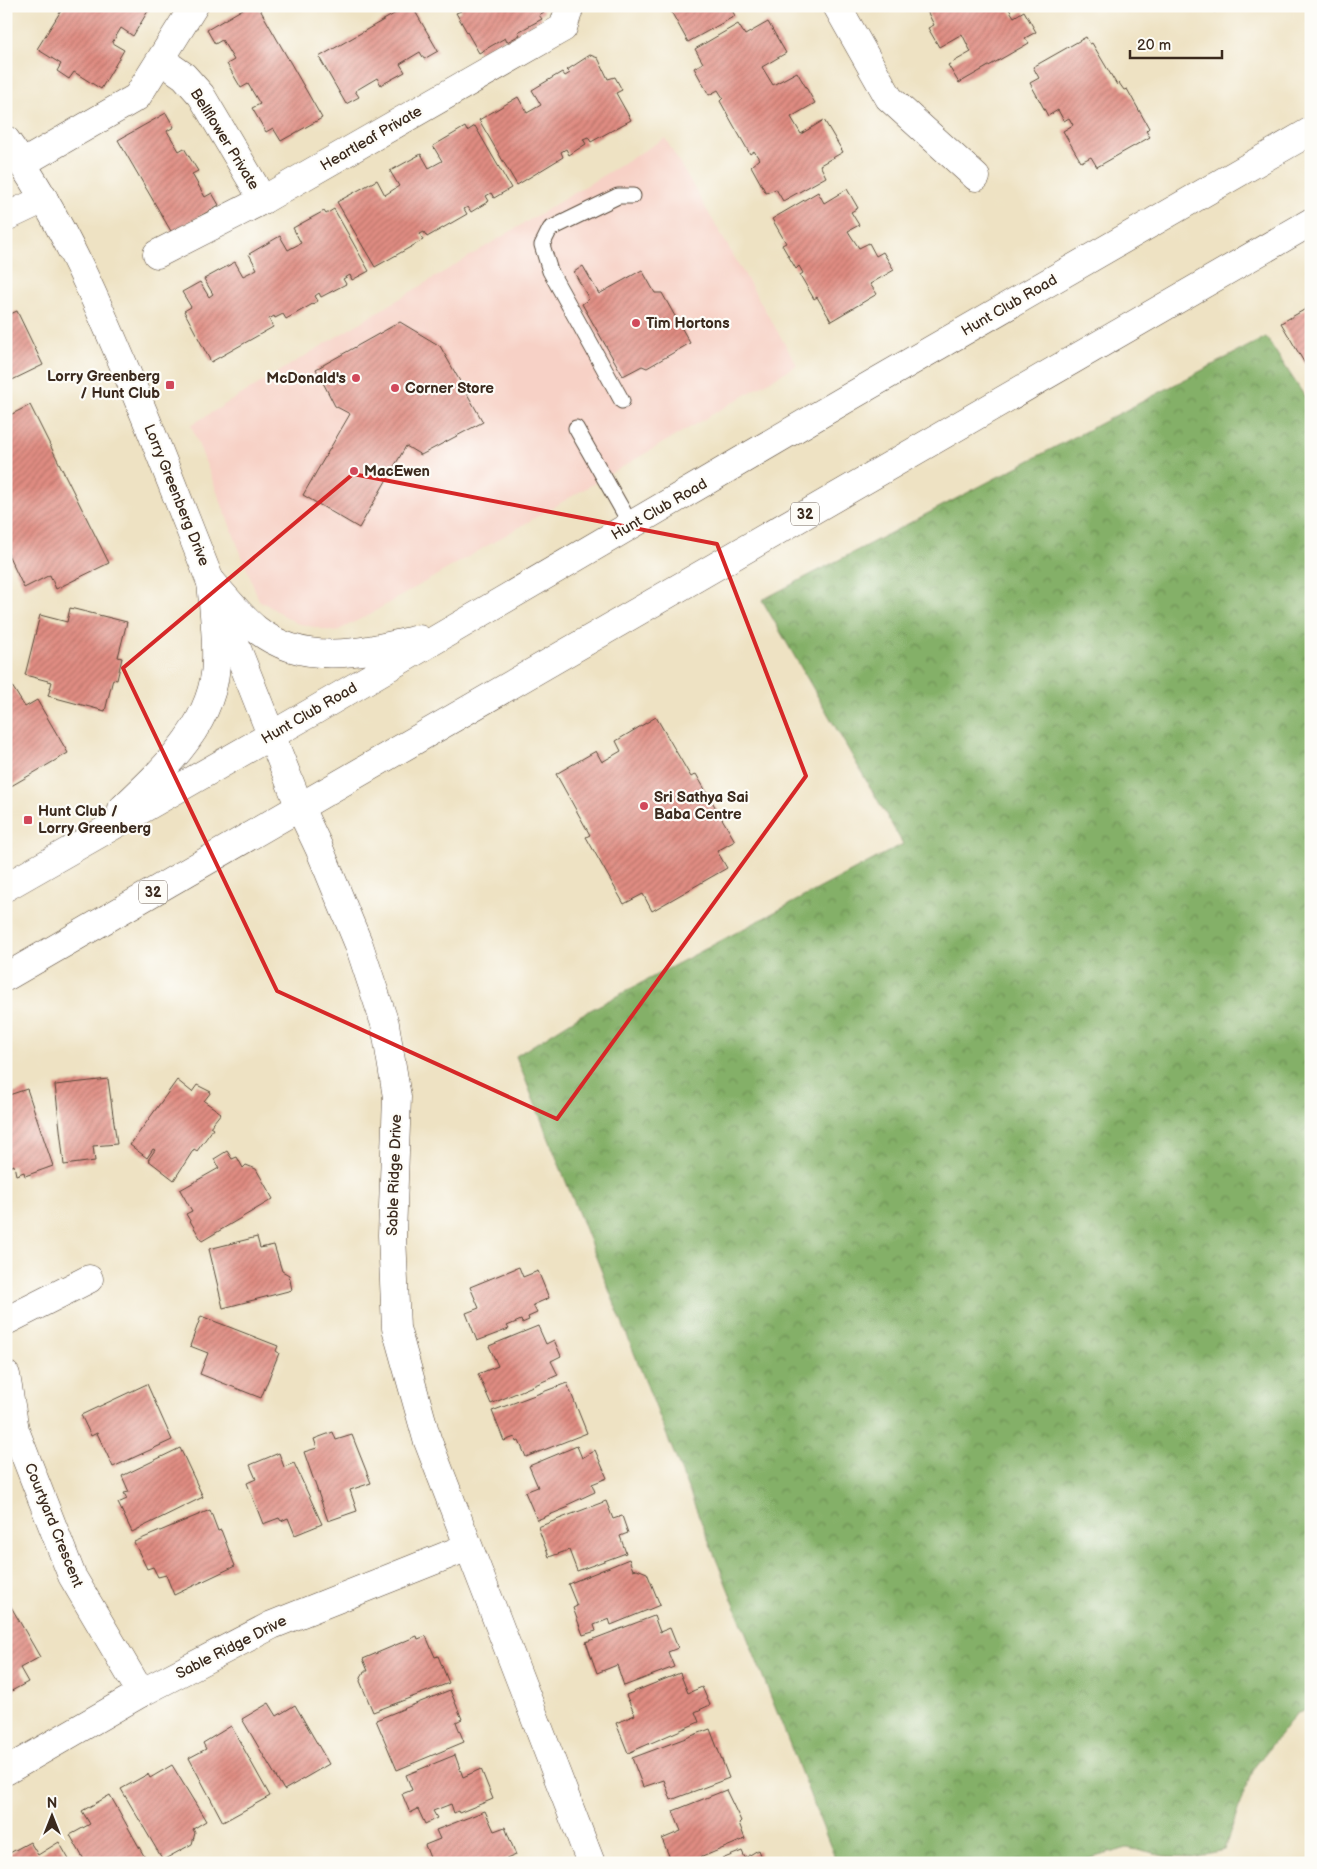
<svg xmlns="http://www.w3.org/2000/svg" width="1317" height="1869" font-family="'Balsamiq Sans',sans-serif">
	<defs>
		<pattern id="forest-crowns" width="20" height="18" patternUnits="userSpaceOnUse" patternTransform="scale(1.25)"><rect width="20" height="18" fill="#84b068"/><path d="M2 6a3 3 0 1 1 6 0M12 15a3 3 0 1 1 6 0" fill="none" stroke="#6d8f55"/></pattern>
		<pattern id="building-hatch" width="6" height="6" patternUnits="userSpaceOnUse" patternTransform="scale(1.25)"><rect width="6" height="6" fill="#e08c82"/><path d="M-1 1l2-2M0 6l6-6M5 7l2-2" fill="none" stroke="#b7736a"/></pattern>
	</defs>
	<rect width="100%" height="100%" fill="#fdfcf7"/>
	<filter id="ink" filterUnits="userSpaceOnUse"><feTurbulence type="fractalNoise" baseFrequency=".02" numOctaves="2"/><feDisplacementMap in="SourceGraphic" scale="10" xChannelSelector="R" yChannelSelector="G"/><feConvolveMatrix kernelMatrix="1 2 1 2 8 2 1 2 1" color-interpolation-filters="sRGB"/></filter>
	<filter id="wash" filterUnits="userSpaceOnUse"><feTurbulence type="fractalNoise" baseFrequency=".0096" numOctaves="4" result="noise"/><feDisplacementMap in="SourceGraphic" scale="20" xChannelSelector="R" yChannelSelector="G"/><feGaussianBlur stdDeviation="1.12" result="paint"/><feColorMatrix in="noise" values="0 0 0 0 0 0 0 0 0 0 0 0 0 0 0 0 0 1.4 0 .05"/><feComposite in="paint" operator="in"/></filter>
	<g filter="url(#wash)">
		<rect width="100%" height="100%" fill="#eee2c3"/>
		<polygon fill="#f7d1c6" points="665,138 797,365 370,614 335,632 296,623 259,600 191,425"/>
		<polygon fill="url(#forest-crowns)" stroke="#606d43" points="1266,337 1311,406 1311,1708 1296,1714 1252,1770 1224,1850 1193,1857 1164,1856 1127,1848 1074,1863 837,1863 516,1056 581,1015 903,844 762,600"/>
		<g id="blocks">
			<g fill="url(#building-hatch)">
				<polygon points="64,6 151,6 133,36 121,28 112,43 124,50 101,89 74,72 69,79 57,71 61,64 37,49"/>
				<polygon points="248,6 258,6 322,118 281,141 273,128 266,132 252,108 260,104 248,84 241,88 227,64 234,60 222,40 215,44 207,30"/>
				<polygon points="408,6 412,6 438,51 424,59 420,52 400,64 405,72 381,85 377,78 355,91 359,97 346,104 319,57"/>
				<polygon points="459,6 541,6 544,12 539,15 542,19 518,32 520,35 507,42 505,38 479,53 456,13 461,11"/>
				<polygon points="668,6 730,6 735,16 688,42"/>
				<polygon points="936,6 1007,6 1014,17 1024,11 1036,32 1025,38 1029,43 959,83 948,65 971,52 962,34 939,47 928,28 934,25 927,11"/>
				<polygon points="1198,6 1217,6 1215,12"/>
				<polygon points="768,22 786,53 762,67 773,85 797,72 815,103 791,117 801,134 824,120 843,152 820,165 826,177 783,201 776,189 766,193 751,166 759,159 754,151 750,154 734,126 720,101 723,98 718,90 709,95 694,68 703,63 695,49 738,24 745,35"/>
				<polygon points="1086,37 1090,44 1092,43 1117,85 1119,83 1124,90 1127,89 1149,128 1146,131 1150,137 1097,167 1091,157 1081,162 1063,131 1073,125 1069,118 1064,121 1058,110 1048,116 1030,83 1039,78 1033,67"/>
				<polygon points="590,55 598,58 608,79 615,77 622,90 616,93 631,120 591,142 588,137 583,139 586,144 569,155 566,149 561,152 563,157 517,185 479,120 518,97 527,113 541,105 532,90 562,72 565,76 570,73 567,70"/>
				<polygon points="166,113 174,127 167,131 179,151 184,148 190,158 198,171 192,174 205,197 212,193 219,205 172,233 118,140"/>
				<polygon points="475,126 511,188 494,198 491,193 486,196 489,201 471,212 468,207 464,209 467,214 427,237 424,232 420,234 423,240 375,267 337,202 377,180 385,195 399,186 390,171 421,154 429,168 442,161 433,146 465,127 467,131"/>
				<polygon points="847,189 858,208 851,212 859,225 848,231 851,236 859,248 869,243 876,256 883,252 894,270 870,284 877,294 831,321 817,297 814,299 800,275 803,273 799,266 796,269 782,245 786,243 772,219 818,192 824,203"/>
				<polygon points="334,209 369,271 352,280 350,275 343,279 346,284 321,297 319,293 315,296 318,301 286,319 283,314 275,318 274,316 269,319 273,327 211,362 184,311 191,307 182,292 200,282 209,297 213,294 204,279 235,262 243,276 257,269 249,254 280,236 288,250 301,243 293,228 324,211 326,214"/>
				<polygon points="583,266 599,294 642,270 655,293 662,293 690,343 647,368 642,366 623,376 582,304 589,299 574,272"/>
				<polygon points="1311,306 1311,374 1281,323"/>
				<polygon points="17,311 43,365 6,383 6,316"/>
				<polygon points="400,322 440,346 483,422 421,455 406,446 359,528 303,495 350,414 335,406 316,369"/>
				<polygon points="30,405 109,563 56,589 50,575 24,588 6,550 6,417"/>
				<polygon points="70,608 127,622 118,657 122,658 117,680 113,679 105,711 48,696 52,682 25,675 40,615 67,622"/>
				<polygon points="12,686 25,707 37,700 68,753 6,789 6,690"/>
				<polygon points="656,717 691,777 696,774 735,841 717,851 727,868 652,911 643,894 624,904 586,837 590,835 556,774 596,751 602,762 621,751 616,741"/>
				<polygon points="108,1079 117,1144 93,1146 95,1161 64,1165 55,1085"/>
				<polygon points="177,1080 192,1092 197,1085 211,1092 204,1101 221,1113 210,1127 213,1129 197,1151 194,1149 174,1180 148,1160 155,1150 153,1149 147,1158 130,1145"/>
				<polygon points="27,1089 53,1166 25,1176 24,1172 16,1175 14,1165 6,1168 6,1096"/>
				<polygon points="227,1151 232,1159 237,1157 243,1168 246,1165 256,1169 273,1199 202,1241 186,1214 192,1211 180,1190 219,1168 214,1159"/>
				<polygon points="257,1237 260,1248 274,1245 282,1271 289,1275 292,1290 223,1308 209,1249"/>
				<polygon points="519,1267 523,1277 538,1271 549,1298 533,1305 537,1313 528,1317 529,1320 522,1323 521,1320 507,1326 509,1329 477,1341 466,1313 479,1308 470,1287"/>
				<polygon points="201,1316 278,1346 276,1351 279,1353 261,1398 200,1374 208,1353 190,1346"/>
				<polygon points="538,1326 546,1344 554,1340 561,1356 551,1361 558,1375 491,1404 478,1374 498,1366 489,1346"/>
				<polygon points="567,1383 587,1433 526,1457 519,1441 516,1442 515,1437 504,1441 492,1411"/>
				<polygon points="147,1384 172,1440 113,1467 97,1433 91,1436 81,1415"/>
				<polygon points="333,1432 336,1440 352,1435 371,1483 350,1490 357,1511 328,1521 304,1452 317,1448 314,1439"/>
				<polygon points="577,1446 582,1458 595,1450 607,1478 592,1484 595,1492 567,1505 569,1507 537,1520 525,1492 538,1487 529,1466"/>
				<polygon points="180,1448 203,1497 132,1532 118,1503 127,1499 124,1493 129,1492 122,1476"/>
				<polygon points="279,1453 284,1467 294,1463 322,1524 295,1535 288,1518 281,1521 279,1518 263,1524 247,1483 256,1479 250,1465"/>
				<polygon points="606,1501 613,1519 622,1516 628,1533 620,1536 626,1553 577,1571 569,1550 549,1557 538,1527"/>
				<polygon points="210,1510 218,1531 221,1530 235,1566 174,1595 166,1575 158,1577 153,1567 147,1569 134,1542"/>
				<polygon points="629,1559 633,1570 637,1569 647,1573 660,1605 611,1625 609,1619 594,1625 596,1631 583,1635 573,1608 577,1606 568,1584"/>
				<polygon points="6,1598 40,1657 20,1668 28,1682 6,1694"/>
				<polygon points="654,1616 660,1632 670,1628 678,1648 668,1652 674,1667 624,1686 617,1665 597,1673 586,1642"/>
				<polygon points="417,1636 418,1639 426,1636 435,1657 438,1656 449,1683 373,1712 360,1681 364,1671 368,1671 363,1659"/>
				<polygon points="680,1673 688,1693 702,1687 710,1705 695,1712 699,1722 628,1753 616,1723 635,1715 626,1695"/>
				<polygon points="450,1690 462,1719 456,1722 464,1742 397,1770 376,1720"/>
				<polygon points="269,1703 277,1716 295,1705 329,1764 284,1790 242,1719"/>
				<polygon points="231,1726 270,1796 223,1822 189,1758 206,1749 203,1743"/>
				<polygon points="710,1729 729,1778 671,1800 664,1780 643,1787 632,1758"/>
				<polygon points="455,1755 463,1777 481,1769 493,1799 459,1813 458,1811 454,1813 451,1804 433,1811 437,1818 425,1824 418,1809 410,1813 402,1794 412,1790 406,1775"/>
				<polygon points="172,1765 206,1821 193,1829 195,1833 192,1844 163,1860 121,1789 148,1774 150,1778"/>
				<polygon points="726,1790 741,1821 739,1823 745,1839 688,1863 672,1863 662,1839 681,1831 673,1811"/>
				<polygon points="110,1795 148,1863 86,1863 70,1835 90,1824 82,1811"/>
				<polygon points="485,1811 494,1831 505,1827 516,1855 497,1863 432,1863 425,1845 440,1839 436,1830"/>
				<polygon points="30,1842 38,1855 59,1842 71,1863 6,1863 6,1855"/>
				<polygon points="758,1850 763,1863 712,1863 742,1851 745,1858"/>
			</g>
		</g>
	</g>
	<g filter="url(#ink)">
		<use href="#blocks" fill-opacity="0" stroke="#564637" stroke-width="1"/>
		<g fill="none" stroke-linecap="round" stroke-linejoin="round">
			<defs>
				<g id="lane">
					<polyline points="622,401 550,271 542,245 550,229 618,196 633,196"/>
					<polyline points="576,428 631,525"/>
				</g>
				<g id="street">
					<polyline points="837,6 889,98 976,177"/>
					<polyline points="161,60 184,76 201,95 263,200"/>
					<polyline points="23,163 137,97 194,6"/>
					<polyline points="6,217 44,199"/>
					<polyline points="157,254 263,200 563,28 570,6"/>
					<polyline points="300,808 319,848 359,945 385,1024 397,1097 392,1235 396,1328 427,1439 591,1863"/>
					<polyline points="6,1321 89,1279"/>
					<polyline points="6,1375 15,1430 72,1576 141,1693"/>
					<polyline points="6,1771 141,1693 272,1625 468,1547"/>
				</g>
				<path id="secondary" d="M6,140C68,227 108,327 149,426C200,553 249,681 300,808"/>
				<g id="primary">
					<path d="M211,581C226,598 239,615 256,629C305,668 364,652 419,639"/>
					<path d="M122,809C164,769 215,723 216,661C217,635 213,607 211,581"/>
					<polyline points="6,887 312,712 853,395 1311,131"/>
					<polyline points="6,977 1311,222"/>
				</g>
			</defs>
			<use href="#lane" stroke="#564637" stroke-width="17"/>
			<use href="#street" stroke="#564637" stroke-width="29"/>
			<use href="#secondary" stroke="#564637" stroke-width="29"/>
			<use href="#primary" stroke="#564637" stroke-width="29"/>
			<use href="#lane" stroke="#fff" stroke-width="15"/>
			<use href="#street" stroke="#fff" stroke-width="28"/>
			<use href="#secondary" stroke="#fff" stroke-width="28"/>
			<use href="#primary" stroke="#fff" stroke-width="28"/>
		</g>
	</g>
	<path fill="none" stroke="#d62828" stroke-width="4" stroke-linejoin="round" d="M353,474L717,544L806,776L557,1119L277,991L123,668Z"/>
	<g fill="#d1495b" stroke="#fdfcf7" stroke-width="2">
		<circle cx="636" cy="323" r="5"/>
		<circle cx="356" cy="378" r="5"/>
		<rect x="165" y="380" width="10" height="10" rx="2.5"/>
		<circle cx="395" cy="388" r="5"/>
		<circle cx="354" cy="471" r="5"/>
		<circle cx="644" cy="806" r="5"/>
		<rect x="23" y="815" width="10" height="10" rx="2.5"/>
	</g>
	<g text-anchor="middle" stroke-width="4.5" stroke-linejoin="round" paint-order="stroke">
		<g fill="#fdfcf7" stroke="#75695f" stroke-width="1">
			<rect x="791" y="502.5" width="28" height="23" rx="4"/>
			<rect x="139" y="880.5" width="28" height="23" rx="4"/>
		</g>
		<g font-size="14" font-weight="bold" fill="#3b2a1e">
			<text x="805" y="519">32</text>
			<text x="153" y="897">32</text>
		</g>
		<g font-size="15" fill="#3b2a1e" stroke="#fdfcf7">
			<text transform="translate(371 138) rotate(-30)" y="5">Heartleaf Private</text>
			<text transform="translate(225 139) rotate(58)" y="5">Bellflower Private</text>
			<text transform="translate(1009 305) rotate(-30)" y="5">Hunt Club Road</text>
			<text transform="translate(177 495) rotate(68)" y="5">Lorry Greenberg Drive</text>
			<text transform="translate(659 509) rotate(-30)" y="5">Hunt Club Road</text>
			<text transform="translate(309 713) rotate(-30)" y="5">Hunt Club Road</text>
			<text transform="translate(394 1175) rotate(-88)" y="5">Sable Ridge Drive</text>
			<text transform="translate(54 1525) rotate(68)" y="5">Courtyard Crescent</text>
			<text transform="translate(231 1647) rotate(-27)" y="5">Sable Ridge Drive</text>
		</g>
		<g font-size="15" font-weight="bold" fill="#3b2a1e" stroke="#fdfcf7" text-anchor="start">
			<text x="646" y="328">Tim Hortons</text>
			<text x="160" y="381" text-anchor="end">Lorry Greenberg<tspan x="160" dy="17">/ Hunt Club</tspan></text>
			<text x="346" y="383" text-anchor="end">McDonald's</text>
			<text x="405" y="393">Corner Store</text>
			<text x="364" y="476">MacEwen</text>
			<text x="654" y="802">Sri Sathya Sai<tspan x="654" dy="17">Baba Centre</tspan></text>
			<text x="38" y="816">Hunt Club /<tspan x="38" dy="17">Lorry Greenberg</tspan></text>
		</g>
	</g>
	<rect width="1317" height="1869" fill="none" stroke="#fdfcf7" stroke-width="25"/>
	<g transform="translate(52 1816)" stroke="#fdfcf7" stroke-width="4" paint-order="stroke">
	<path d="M0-4L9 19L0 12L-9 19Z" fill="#3b2a1e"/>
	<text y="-8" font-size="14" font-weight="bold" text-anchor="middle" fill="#3b2a1e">N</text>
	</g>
	<path d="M1130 50v8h92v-8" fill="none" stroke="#3b2a1e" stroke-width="2.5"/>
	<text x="1137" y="50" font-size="15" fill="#3b2a1e" stroke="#fdfcf7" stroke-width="4" paint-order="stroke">20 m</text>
</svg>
